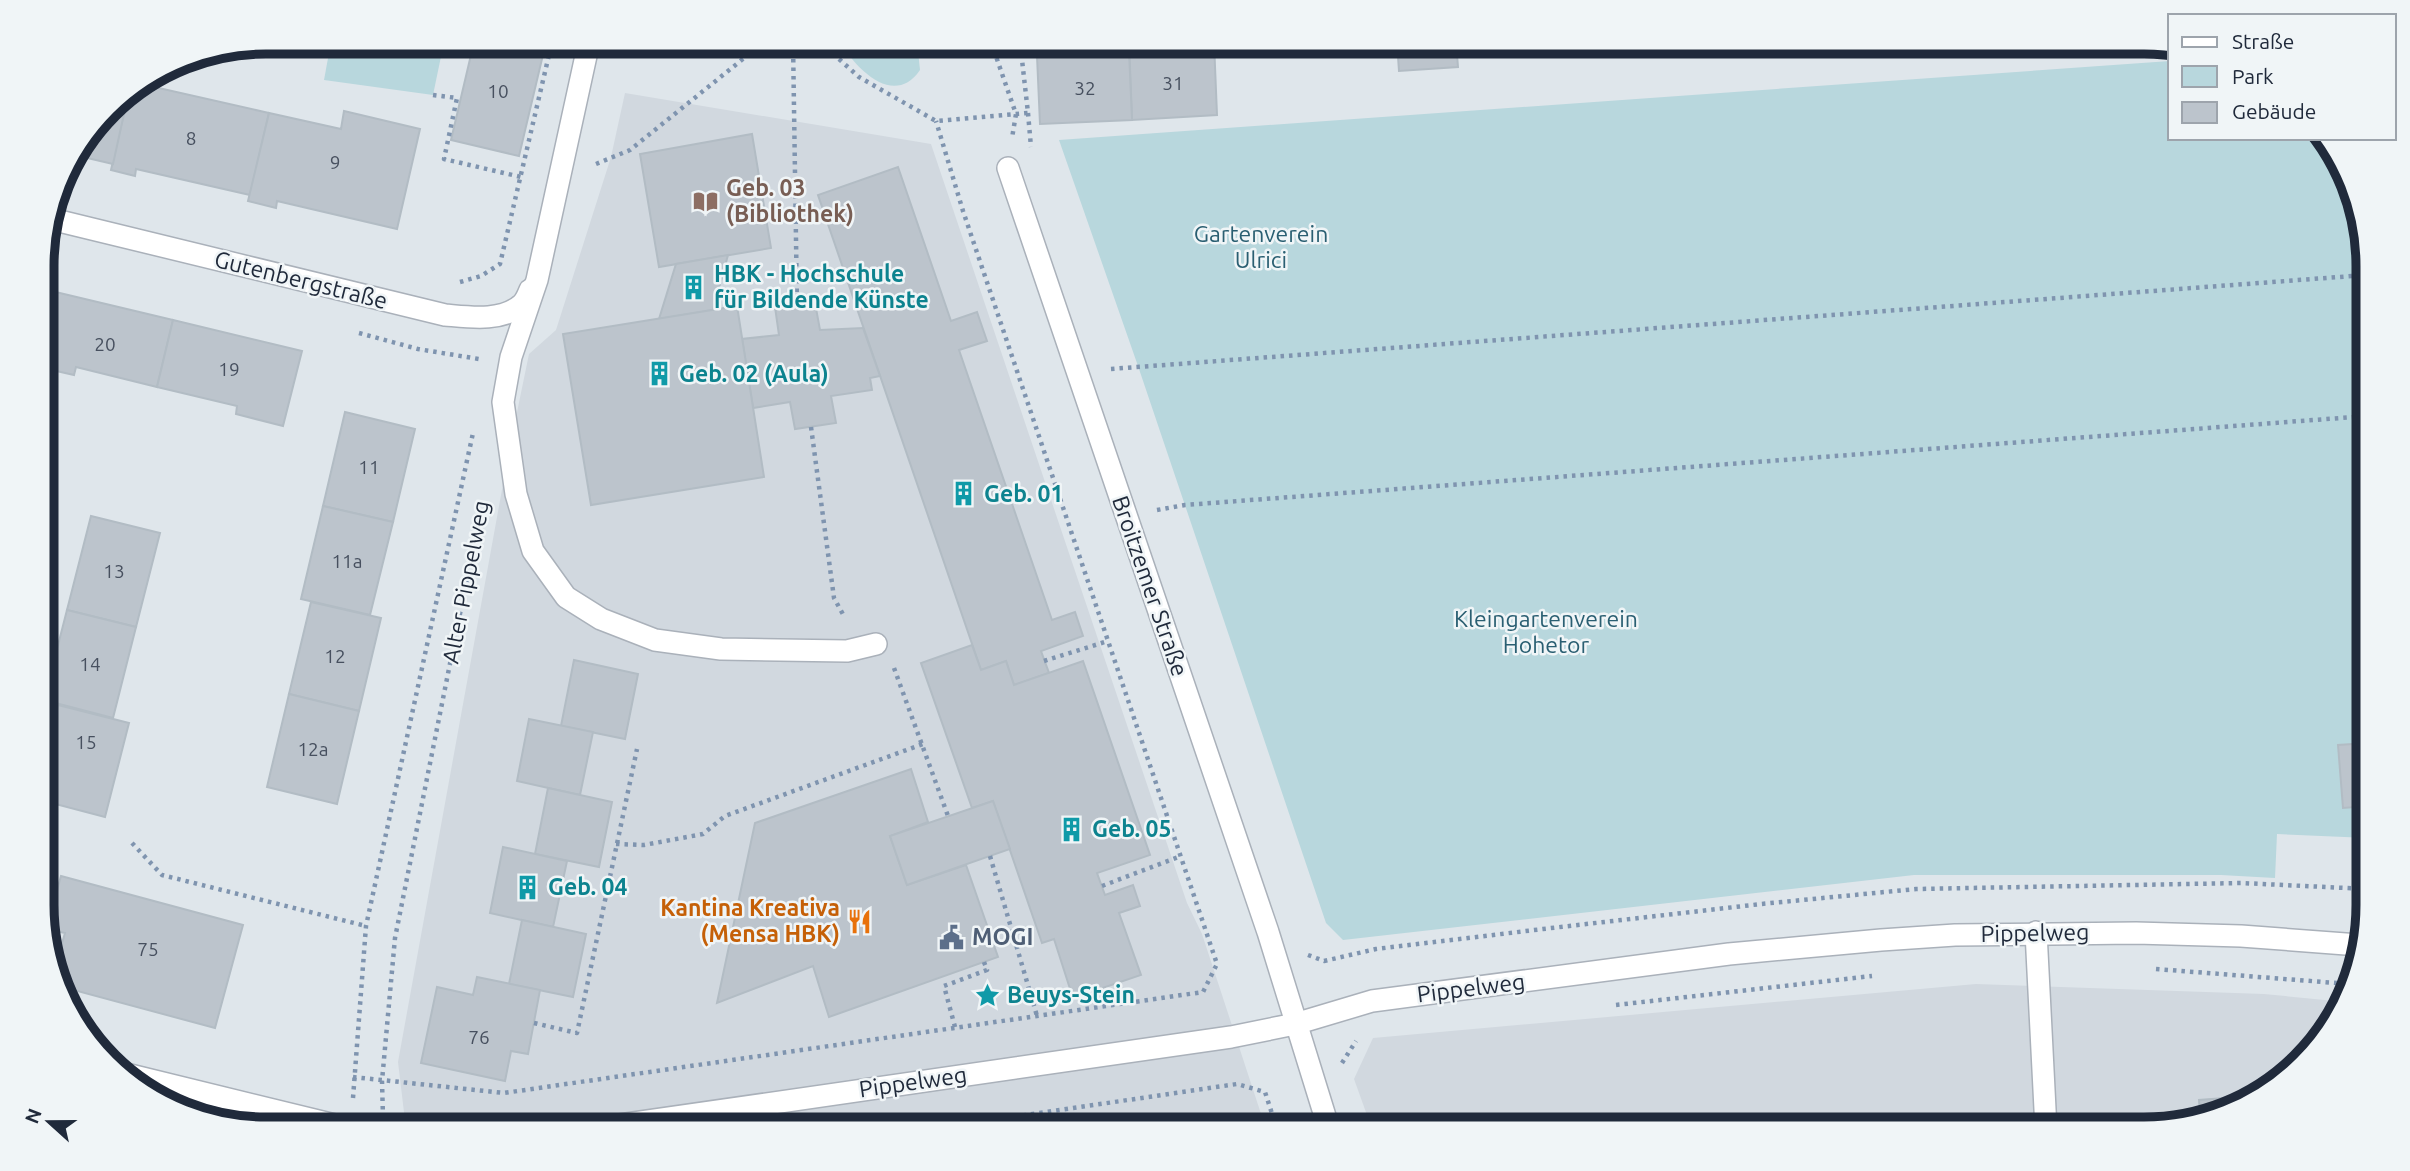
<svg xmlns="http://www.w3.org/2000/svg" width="2410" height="1171" font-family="Ubuntu,sans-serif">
	<rect width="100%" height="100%" fill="#dfe6eb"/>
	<g fill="#d1d8df">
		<polygon points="625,93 931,144 1187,903 1202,934 1266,1129 406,1129 398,1062 509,451 529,354 556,330 611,157"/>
		<polygon points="1976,984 2264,994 2345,1002 2268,1091 2158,1129 1372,1129 1354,1079 1373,1038"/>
	</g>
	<g fill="#b8d7dd">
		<polygon points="331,42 444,42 433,95 324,80"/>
		<path d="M840,42H917L920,70C894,108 856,69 840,42Z"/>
		<polygon points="2170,61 2170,138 2325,138 2366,238 2368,838 2277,834 2275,878 2221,875 1914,875 1343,940 1326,923 1138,366 1059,140"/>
	</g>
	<g fill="#bcc4cc" stroke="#b2bcc4" stroke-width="2">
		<polygon points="474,42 546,42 519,156 451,140"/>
		<polygon points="1129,42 1214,42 1217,115 1132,120"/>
		<polygon points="1397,42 1456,42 1458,67 1399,71"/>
		<polygon points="1624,42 1687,42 1687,48 1625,55"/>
		<polygon points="1129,51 1132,120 1040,124 1037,56"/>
		<polygon points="141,84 269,113 250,195 136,169 135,176 111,170 129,91"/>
		<polygon points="129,91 113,164 74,155 118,98"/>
		<polygon points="344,111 420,129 397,229 277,201 276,208 248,201 269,113 341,129"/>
		<polygon points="752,134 771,248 659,267 640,154"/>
		<polygon points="898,167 951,321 977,312 987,341 959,350 1052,620 1075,612 1083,636 1041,651 1049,673 1014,685 1006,661 981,670 818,195"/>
		<polygon points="728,255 713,310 659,319 676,264"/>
		<polygon points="43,289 173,320 157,387 76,367 74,375 43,368"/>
		<polygon points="815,303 820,330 863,328 880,376 870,378 872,390 831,396 836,423 795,429 790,402 753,408 742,339 779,335 775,307"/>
		<polygon points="737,306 764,477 591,505 563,334"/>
		<polygon points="173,320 302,351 283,426 236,414 237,406 157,387"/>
		<polygon points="345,412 415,429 393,522 323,506"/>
		<polygon points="323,506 393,522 370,615 301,599"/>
		<polygon points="91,516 160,533 136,627 67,610"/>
		<polygon points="311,602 381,618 359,711 289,694"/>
		<polygon points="67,610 136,627 113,718 44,700"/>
		<polygon points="972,645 981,670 1006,661 1014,685 1083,661 1150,855 1097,873 1105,895 1133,885 1140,906 1119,913 1141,975 1073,998 1054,939 1042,943 993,801 972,808 921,663"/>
		<polygon points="574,660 638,674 625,739 561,726"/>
		<polygon points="289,694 359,711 337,804 267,787"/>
		<polygon points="58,705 129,723 105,817 44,801 44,761"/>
		<polygon points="529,719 593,732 580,795 517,781"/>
		<polygon points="2368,743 2368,806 2343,808 2338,745"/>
		<polygon points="911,769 928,822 890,836 907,885 966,865 998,957 829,1017 813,966 717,1003 755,823"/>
		<polygon points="548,788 612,802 599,867 535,854"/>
		<polygon points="993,801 1010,849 907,885 890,836"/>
		<polygon points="503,847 567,861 553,927 490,913"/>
		<polygon points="61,876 243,925 215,1028 66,988 56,964 65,933 46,929"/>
		<polygon points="522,920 586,934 573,997 509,984"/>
		<polygon points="477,977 540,990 528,1054 511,1051 505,1081 421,1063 437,987 473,995"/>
		<polygon points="2253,1096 2200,1114 2199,1100"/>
	</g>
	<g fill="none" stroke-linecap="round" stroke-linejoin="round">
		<defs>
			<g id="minor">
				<polyline points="589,42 537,280 511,357 503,402 516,494 533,551 566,597 601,619 655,640 721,649 847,651 876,644"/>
				<polyline points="1008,168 1268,932 1329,1129"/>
				<path d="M51,219L445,315C469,317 501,322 521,305C525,302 528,295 530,290"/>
				<polyline points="2036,932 2046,1129"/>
				<polyline points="130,1075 351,1129"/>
				<polyline points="592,1129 1231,1037 1295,1024 1372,1001 1729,954 1881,940 1955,935 2136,933 2241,936 2359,945"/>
			</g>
		</defs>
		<use href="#minor" stroke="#aab1ba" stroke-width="24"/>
		<g stroke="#7f94af" stroke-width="4.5" stroke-dasharray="3.5 5" stroke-linecap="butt">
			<polyline points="793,42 797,305"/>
			<polyline points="820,42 859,77 936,121 1028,113 1020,42"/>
			<polyline points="991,42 1016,114 1012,138"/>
			<polyline points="1020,45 1078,42"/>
			<polyline points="433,95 457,98 444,159 521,177"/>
			<polyline points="1028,113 1031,147"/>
			<polyline points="596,164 630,150 764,42"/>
			<polyline points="460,282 481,276 500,264 552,42"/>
			<polyline points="359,333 418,349 479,359"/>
			<polyline points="1111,369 2366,275"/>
			<polyline points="811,427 834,598 845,618"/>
			<polyline points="1157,510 1185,505 2367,416"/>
			<polyline points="1044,661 1108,641"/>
			<polyline points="894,668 948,816"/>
			<polyline points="132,843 162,875 366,926"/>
			<polyline points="616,844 644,845 703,834 725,816 923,744"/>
			<polyline points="990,856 1037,1016"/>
			<polyline points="1102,886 1181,856"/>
			<polyline points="1308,955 1324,961 1376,949 1543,929 1761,904 1916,889 2241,883 2368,889"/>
			<polyline points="2156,969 2349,984"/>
			<polyline points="1616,1005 1872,976"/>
			<polyline points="534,1023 577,1033 637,749"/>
			<polyline points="955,1027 944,986 987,970 984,962"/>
			<polyline points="1342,1063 1356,1041"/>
			<polyline points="353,1077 504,1093 1203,992 1217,964 963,211 936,121"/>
			<polyline points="353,1098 366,926 473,433"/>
			<polyline points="383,1118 382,1081 395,938 483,499"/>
			<polyline points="994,1119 997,1129"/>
			<polyline points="930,1129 1237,1084 1265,1092 1277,1129"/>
		</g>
		<use href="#minor" stroke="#fff" stroke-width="21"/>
	</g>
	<defs>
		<symbol id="library-bare" viewBox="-9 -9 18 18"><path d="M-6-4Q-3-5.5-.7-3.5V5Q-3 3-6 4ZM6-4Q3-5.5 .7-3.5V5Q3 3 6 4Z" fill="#8d6e63" stroke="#f0f5f7" stroke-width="2.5" paint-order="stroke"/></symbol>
		<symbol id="building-bare" viewBox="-9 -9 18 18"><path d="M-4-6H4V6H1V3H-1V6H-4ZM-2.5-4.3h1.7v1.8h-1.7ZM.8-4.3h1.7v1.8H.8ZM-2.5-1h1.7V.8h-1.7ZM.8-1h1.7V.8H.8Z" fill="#0f9aa8" stroke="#f0f5f7" stroke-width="2.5" paint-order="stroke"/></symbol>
		<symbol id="restaurant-bare" viewBox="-9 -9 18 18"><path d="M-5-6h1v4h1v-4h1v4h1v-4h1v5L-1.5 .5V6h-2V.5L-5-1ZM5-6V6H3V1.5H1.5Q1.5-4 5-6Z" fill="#e8710a" stroke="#f0f5f7" stroke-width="2.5" paint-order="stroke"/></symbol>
		<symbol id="civic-bare" viewBox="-9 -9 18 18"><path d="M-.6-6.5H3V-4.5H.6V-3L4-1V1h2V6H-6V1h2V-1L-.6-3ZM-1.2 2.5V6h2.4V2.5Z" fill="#5c6f8a" stroke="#f0f5f7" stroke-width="2.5" paint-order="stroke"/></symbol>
		<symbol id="sight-bare" viewBox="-9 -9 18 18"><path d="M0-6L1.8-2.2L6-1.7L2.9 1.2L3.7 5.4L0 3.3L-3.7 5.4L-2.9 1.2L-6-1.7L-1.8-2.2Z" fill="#0f9aa8" stroke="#f0f5f7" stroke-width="2.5" paint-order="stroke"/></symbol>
	</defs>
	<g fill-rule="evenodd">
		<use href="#library-bare" x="688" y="184" width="35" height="35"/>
		<use href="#building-bare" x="676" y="270" width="35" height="35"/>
		<use href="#building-bare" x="642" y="356" width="35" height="35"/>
		<use href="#building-bare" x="946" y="476" width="35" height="35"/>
		<use href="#building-bare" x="1054" y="812" width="35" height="35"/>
		<use href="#building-bare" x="510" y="870" width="35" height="35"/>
		<use href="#restaurant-bare" x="842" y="904" width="35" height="35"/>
		<use href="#civic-bare" x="934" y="920" width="35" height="35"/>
		<use href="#sight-bare" x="970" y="978" width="35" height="35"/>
	</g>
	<g text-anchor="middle" stroke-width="5" stroke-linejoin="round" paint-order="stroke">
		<g font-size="19" fill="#47505f">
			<text x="1173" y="90">31</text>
			<text x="1085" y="95">32</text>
			<text x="498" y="98">10</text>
			<text x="191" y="145">8</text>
			<text x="335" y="169">9</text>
			<text x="105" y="351">20</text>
			<text x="229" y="376">19</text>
			<text x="369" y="474">11</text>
			<text x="347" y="568">11a</text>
			<text x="114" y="578">13</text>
			<text x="335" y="663">12</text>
			<text x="90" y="671">14</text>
			<text x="86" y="749">15</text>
			<text x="313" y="756">12a</text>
			<text x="148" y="956">75</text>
			<text x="479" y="1044">76</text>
		</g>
		<g font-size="23" font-weight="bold" fill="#785e54" stroke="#f0f5f7" text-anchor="start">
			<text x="726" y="196">Geb. 03<tspan x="726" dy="26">(Bibliothek)</tspan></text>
		</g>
		<g font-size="23" fill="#2a5f72" stroke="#f0f5f7">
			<text x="1261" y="242">Gartenverein<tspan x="1261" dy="26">Ulrici</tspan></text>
			<text x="1546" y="627">Kleingartenverein<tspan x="1546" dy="26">Hohetor</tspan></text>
		</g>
		<g font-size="23" font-weight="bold" fill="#0d838f" stroke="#f0f5f7" text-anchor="start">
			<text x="714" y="282">HBK - Hochschule<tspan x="714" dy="26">für Bildende Künste</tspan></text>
			<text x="679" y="382">Geb. 02 (Aula)</text>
			<text x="984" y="502">Geb. 01</text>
			<text x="1092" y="837">Geb. 05</text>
			<text x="548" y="895">Geb. 04</text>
			<text x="1007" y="1003">Beuys-Stein</text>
		</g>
		<g font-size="23" fill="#202a3b" stroke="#f0f5f7">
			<text transform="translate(301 280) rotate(14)" y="8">Gutenbergstraße</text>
			<text transform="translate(466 582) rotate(-79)" y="8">Alter Pippelweg</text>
			<text transform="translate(1150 586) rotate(71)" y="8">Broitzemer Straße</text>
			<text transform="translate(2035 933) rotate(-1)" y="8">Pippelweg</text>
			<text transform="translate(1471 988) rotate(-7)" y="8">Pippelweg</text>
			<text transform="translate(913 1082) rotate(-8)" y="8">Pippelweg</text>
		</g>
		<g font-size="23" font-weight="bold" fill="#c56008" stroke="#f0f5f7" text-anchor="end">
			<text x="840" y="916">Kantina Kreativa<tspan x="840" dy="26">(Mensa HBK)</tspan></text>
		</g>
		<g font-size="23" font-weight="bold" fill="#4e5e75" stroke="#f0f5f7" text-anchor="start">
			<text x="972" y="945">MOGI</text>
		</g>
	</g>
	<path d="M0 0H2410V1171H0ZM266 54H2144A212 212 0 0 1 2356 266V905A212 212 0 0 1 2144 1117H266A212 212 0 0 1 54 905V266A212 212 0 0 1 266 54Z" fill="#f0f5f7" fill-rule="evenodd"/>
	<path fill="none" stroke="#202a3b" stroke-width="9" d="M266 54H2144A212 212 0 0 1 2356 266V905A212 212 0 0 1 2144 1117H266A212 212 0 0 1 54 905V266A212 212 0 0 1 266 54Z"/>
	<rect x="2168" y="14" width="228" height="126" fill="#f0f5f7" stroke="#9da4ac" stroke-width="2"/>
	<rect x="2182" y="37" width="35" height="10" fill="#ffffff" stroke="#9da4ac" stroke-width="2"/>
	<text x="2232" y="49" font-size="21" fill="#202a3b">Straße</text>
	<rect x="2182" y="66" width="35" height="21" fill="#b8d7dd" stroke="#9da4ac" stroke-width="2"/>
	<text x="2232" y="84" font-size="21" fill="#202a3b">Park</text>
	<rect x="2182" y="102" width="35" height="21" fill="#bcc4cc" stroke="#9da4ac" stroke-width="2"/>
	<text x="2232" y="119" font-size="21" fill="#202a3b">Gebäude</text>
	<g transform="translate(49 1122) rotate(291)" stroke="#f0f5f7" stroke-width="5" paint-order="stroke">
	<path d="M0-5L12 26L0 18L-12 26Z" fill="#202a3b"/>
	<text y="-10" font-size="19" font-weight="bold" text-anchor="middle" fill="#202a3b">N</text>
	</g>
</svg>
